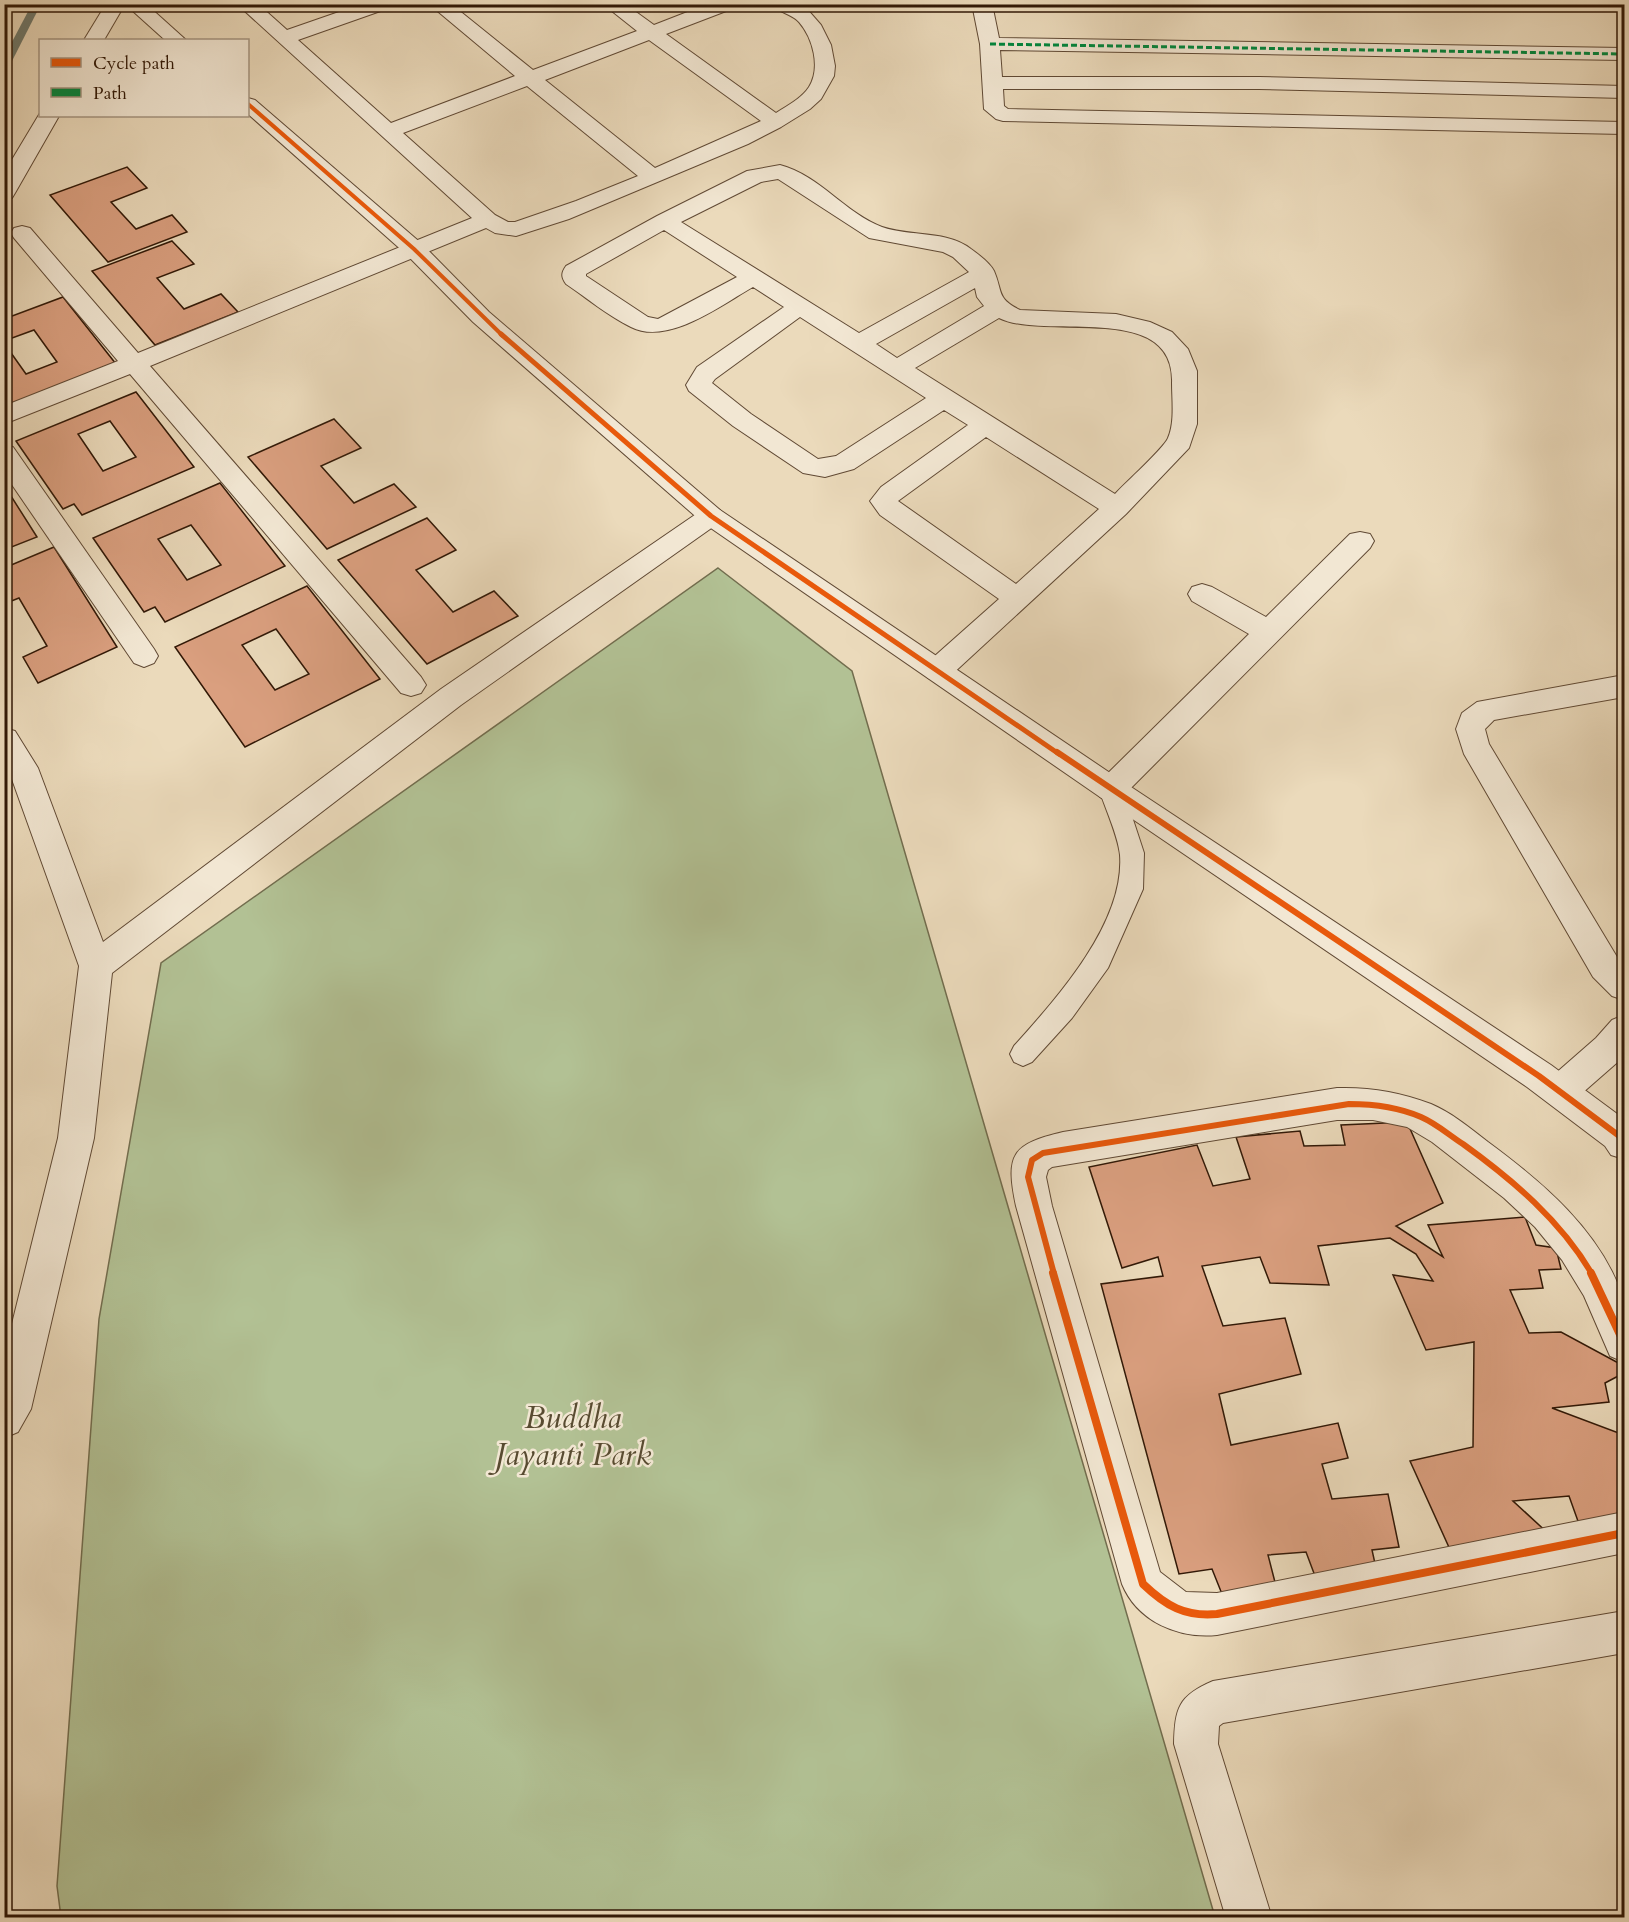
<svg xmlns="http://www.w3.org/2000/svg" width="1629" height="1922" font-family="Cardo,serif">
	<rect width="100%" height="100%" fill="#ebdabb"/>
	<filter id="stains"><feTurbulence type="fractalNoise" baseFrequency=".00333" numOctaves="4"/><feColorMatrix values="0 0 0 0 .2 0 0 0 0 .09 0 0 0 0 .02 0 0 0 .5 -.17"/></filter>
	<radialGradient id="worn" r=".72"><stop offset=".6" stop-color="#630" stop-opacity="0"/><stop offset="1" stop-color="#630" stop-opacity=".3"/></radialGradient>
	<polygon fill="#b2c194" stroke="#726d4e" stroke-width="1.5" points="718,568 852,671 1215,1917 61,1917 57,1886 99,1319 161,963"/>
	<g fill="none" stroke-linecap="round" stroke-linejoin="round">
		<polygon fill="#6f7a6e" fill-rule="evenodd" points="32,4 41,4 9,67 4,70 4,57"/>
	</g>
	<g fill="#da9f7f" stroke="#321907" stroke-width="1.5" fill-rule="evenodd">
		<polygon points="127,167 147,188 111,202 136,229 172,215 187,232 108,262 50,195"/>
		<polygon points="172,241 194,264 157,278 184,309 221,294 238,312 155,345 92,271"/>
		<polygon points="63,297 116,364 6,407 4,343 26,374 57,362 34,330 4,341 4,319"/>
		<path d="M136,392L194,467L82,515L74,504L63,509L16,441ZM110,421L136,457L103,471L78,434Z"/>
		<polygon points="334,419 361,448 321,466 354,503 394,484 416,507 327,549 248,457"/>
		<path d="M220,483L285,566L165,622L155,607L144,612L93,538ZM191,525L221,565L187,580L158,539Z"/>
		<polygon points="4,485 37,537 4,550"/>
		<polygon points="427,518 456,550 416,570 453,612 494,591 518,616 427,664 338,560"/>
		<polygon points="54,547 117,647 38,683 23,657 47,646 19,598 4,604 4,568"/>
		<path d="M307,586L380,679L245,747L175,647ZM276,629L309,674L275,690L242,645Z"/>
		<polygon points="1407,1122 1443,1203 1396,1226 1443,1257 1428,1225 1525,1217 1536,1245 1556,1248 1561,1269 1539,1270 1543,1288 1510,1290 1529,1333 1561,1332 1624,1366 1624,1373 1605,1383 1609,1402 1552,1408 1624,1435 1624,1516 1579,1524 1569,1496 1513,1501 1551,1536 1452,1554 1410,1461 1473,1447 1474,1342 1426,1350 1393,1275 1433,1281 1416,1254 1390,1238 1318,1246 1329,1285 1270,1283 1260,1257 1202,1266 1223,1326 1285,1318 1301,1374 1219,1394 1231,1445 1338,1423 1348,1458 1322,1464 1332,1499 1388,1494 1399,1547 1372,1550 1376,1568 1315,1576 1306,1552 1268,1555 1277,1590 1224,1599 1212,1569 1179,1574 1101,1284 1163,1276 1158,1257 1122,1268 1089,1167 1197,1145 1213,1186 1250,1179 1236,1137 1300,1131 1304,1146 1345,1145 1341,1125"/>
	</g>
	<g fill="none" stroke-linecap="round" stroke-linejoin="round">
		<defs>
			<path id="service" d="M1111,780L1119,782L1123,789L1144,853L1143,889L1108,968L1072,1018L1032,1062L1023,1066L1014,1062L1010,1054L1014,1046C1057,998 1125,923 1120,855C1118,835 1105,808 1099,789L1103,782Z"/>
			<g id="minor">
				<polygon points="106,4 125,4 104,40 84,40"/>
				<path d="M237,4H258L287,30L362,4H391L389,8L298,40L391,123L515,76L429,4H451L533,70L637,31L603,4H625L654,25L708,4H736L734,8L666,34L776,113C787,106 802,98 809,87C821,68 813,38 799,22C791,13 778,13 772,4H798L807,9L821,25L831,45L835,66L834,76L821,99L810,109L781,127L748,144L569,219L516,236L495,233L486,228L150,366L421,677L426,685L421,693L411,696L401,693L130,374L4,424V406L118,361L14,238L11,233L14,228L22,226L30,228L138,353L472,218ZM649,40L761,121L655,168L545,80ZM527,86L638,176L576,201L515,222H508L495,215L403,133Z"/>
				<polygon points="972,4 992,4 999,38 1624,48 1624,60 1000,50 1002,77 1259,77 1624,86 1624,98 1259,89 1003,89 1004,106 1008,109 1624,122 1624,134 1003,121 996,119 984,109 980,44"/>
				<polygon points="40,113 40,116 59,116 15,193 12,198 4,200 4,173"/>
				<path d="M780,165C819,175 845,213 882,227C910,237 947,230 971,249C978,254 990,263 994,271C1003,292 996,298 1020,310L1116,314L1150,322L1172,332L1188,349L1197,371V424L1189,448L1126,514L948,678L938,681L928,678L924,670L928,662L999,599L880,515L870,501L881,487L968,425L944,410L854,469L825,477L803,473L733,426L689,391L686,385L697,367L784,307L753,287C721,305 668,346 631,327C608,316 587,298 566,284C561,277 561,273 566,266L657,216L747,171ZM778,179L869,238L943,252L953,257L969,272L859,333L681,222L761,182ZM664,230L737,277L658,319L648,317L586,276V274ZM975,288L977,297L984,306L897,358L876,344ZM800,317L926,398L836,456L818,459L751,414L712,383L715,379ZM999,318C1045,341 1175,300 1172,383C1172,400 1175,422 1168,438C1164,448 1125,483 1115,494L915,368ZM986,437L1099,509L1016,584L898,501Z"/>
				<polygon points="4,445 13,447 154,649 158,656 154,663 144,667 134,663 4,473"/>
				<polygon points="711,507 720,510 724,516 720,522 461,705 112,973 94,1138 31,1409 18,1432 4,1438 4,1356 58,1138 79,966 9,771 4,764 4,728 15,731 38,768 103,942 441,689 702,510"/>
				<polygon points="1360,532 1370,534 1374,541 1370,548 1122,797 1111,801 1100,797 1096,789 1100,781 1249,634 1192,601 1188,594 1192,587 1202,584 1212,587 1266,617 1350,534"/>
				<polygon points="1624,675 1624,697 1494,720 1485,729 1489,744 1617,957 1624,965 1624,1000 1612,996 1593,977 1464,754 1456,729 1462,713 1477,702"/>
				<polygon points="1624,1015 1624,1054 1620,1060 1572,1102 1560,1107 1548,1102 1543,1091 1548,1080 1596,1038 1612,1020"/>
				<path d="M1337,1088C1370,1087 1400,1092 1431,1104C1452,1113 1470,1128 1488,1142C1542,1182 1601,1231 1623,1298C1629,1313 1624,1345 1624,1362L1610,1356L1584,1296L1562,1260L1535,1227L1504,1198L1432,1142L1407,1127L1373,1120H1337L1052,1167L1048,1170L1046,1177L1052,1206L1160,1572L1186,1592L1217,1593L1624,1512V1553L1217,1635C1178,1639 1137,1621 1122,1584L1016,1206C1005,1154 1012,1144 1063,1132Z"/>
				<path d="M1624,1611V1653L1223,1723L1219,1726L1218,1744L1272,1918H1226L1174,1744C1175,1708 1178,1696 1213,1681Z"/>
			</g>
			<g id="tertiary">
				<polygon points="125,4 146,4 186,40 165,40"/>
				<polygon points="248,98 255,100 422,244 489,312 720,510 1122,781 1551,1065 1624,1119 1624,1159 1611,1155 1605,1146 1527,1087 1100,797 702,522 473,322 406,254 248,114"/>
			</g>
		</defs>
		<use href="#service" stroke="#604934" stroke-width="2"/>
		<use href="#minor" stroke="#604934" stroke-width="2"/>
		<use href="#tertiary" stroke="#604934" stroke-width="2"/>
		<use href="#service" fill="#f2e7d3" fill-rule="evenodd"/>
		<use href="#minor" fill="#f2e7d3" fill-rule="evenodd"/>
		<use href="#tertiary" fill="#f2e7d3" fill-rule="evenodd"/>
		<polyline stroke="#00873e" stroke-width="3" stroke-dasharray="6 3" stroke-linecap="butt" points="990,44 1624,54"/>
		<defs>
			<polyline id="cycleway-far3" points="248,104 414,249 503,336"/>
			<polyline id="cycleway-far2" points="501,334 711,516 1059,754"/>
			<g id="cycleway-far1">
				<polyline points="1057,752 1539,1076 1618,1135 1624,1143"/>
				<path d="M1054,1274L1028,1177L1032,1160L1043,1153L1349,1104C1374,1104 1398,1107 1421,1117C1437,1124 1449,1135 1463,1144C1513,1180 1561,1221 1592,1274"/>
			</g>
			<g id="cycleway">
				<path d="M1053,1273L1143,1584C1166,1606 1185,1617 1217,1614L1624,1533"/>
				<polyline points="1591,1273 1624,1343"/>
			</g>
		</defs>
		<use href="#cycleway-far3" stroke="#f2e7d3" stroke-width="6"/>
		<use href="#cycleway-far2" stroke="#f2e7d3" stroke-width="8"/>
		<use href="#cycleway-far1" stroke="#f2e7d3" stroke-width="10"/>
		<use href="#cycleway" stroke="#f2e7d3" stroke-width="11"/>
		<use href="#cycleway-far3" stroke="#e8590c" stroke-width="4"/>
		<use href="#cycleway-far2" stroke="#e8590c" stroke-width="5"/>
		<use href="#cycleway-far1" stroke="#e8590c" stroke-width="6"/>
		<use href="#cycleway" stroke="#e8590c" stroke-width="8"/>
	</g>
	<g text-anchor="middle" stroke-width="5" stroke-linejoin="round" paint-order="stroke">
		<g font-size="32" font-style="italic" fill="#584b31" stroke="#f2e7d3">
			<text x="573" y="1428">Buddha<tspan x="573" dy="37">Jayanti Park</tspan></text>
		</g>
	</g>
	<rect width="1629" height="1922" fill="none" stroke="#ebdabb" stroke-width="24"/>
	<rect x="6" y="6" width="1617" height="1910" fill="none" stroke="#321907" stroke-width="3"/>
	<rect x="12" y="12" width="1605" height="1898" fill="none" stroke="#321907" stroke-width="1.5"/>
	<rect x="39" y="39" width="210" height="78" fill="#f2e7d3" stroke="#a59581" stroke-width="1.5"/>
	<rect x="51" y="58" width="30" height="9" fill="#e8590c" stroke="#a59581" stroke-width="1.5"/>
	<text x="93" y="69" font-size="18" fill="#321907">Cycle path</text>
	<rect x="51" y="88" width="30" height="9" fill="#00873e" stroke="#a59581" stroke-width="1.5"/>
	<text x="93" y="99" font-size="18" fill="#321907">Path</text>
	<rect width="100%" height="100%" filter="url(#stains)"/>
	<rect width="100%" height="100%" fill="url(#worn)"/>
</svg>
